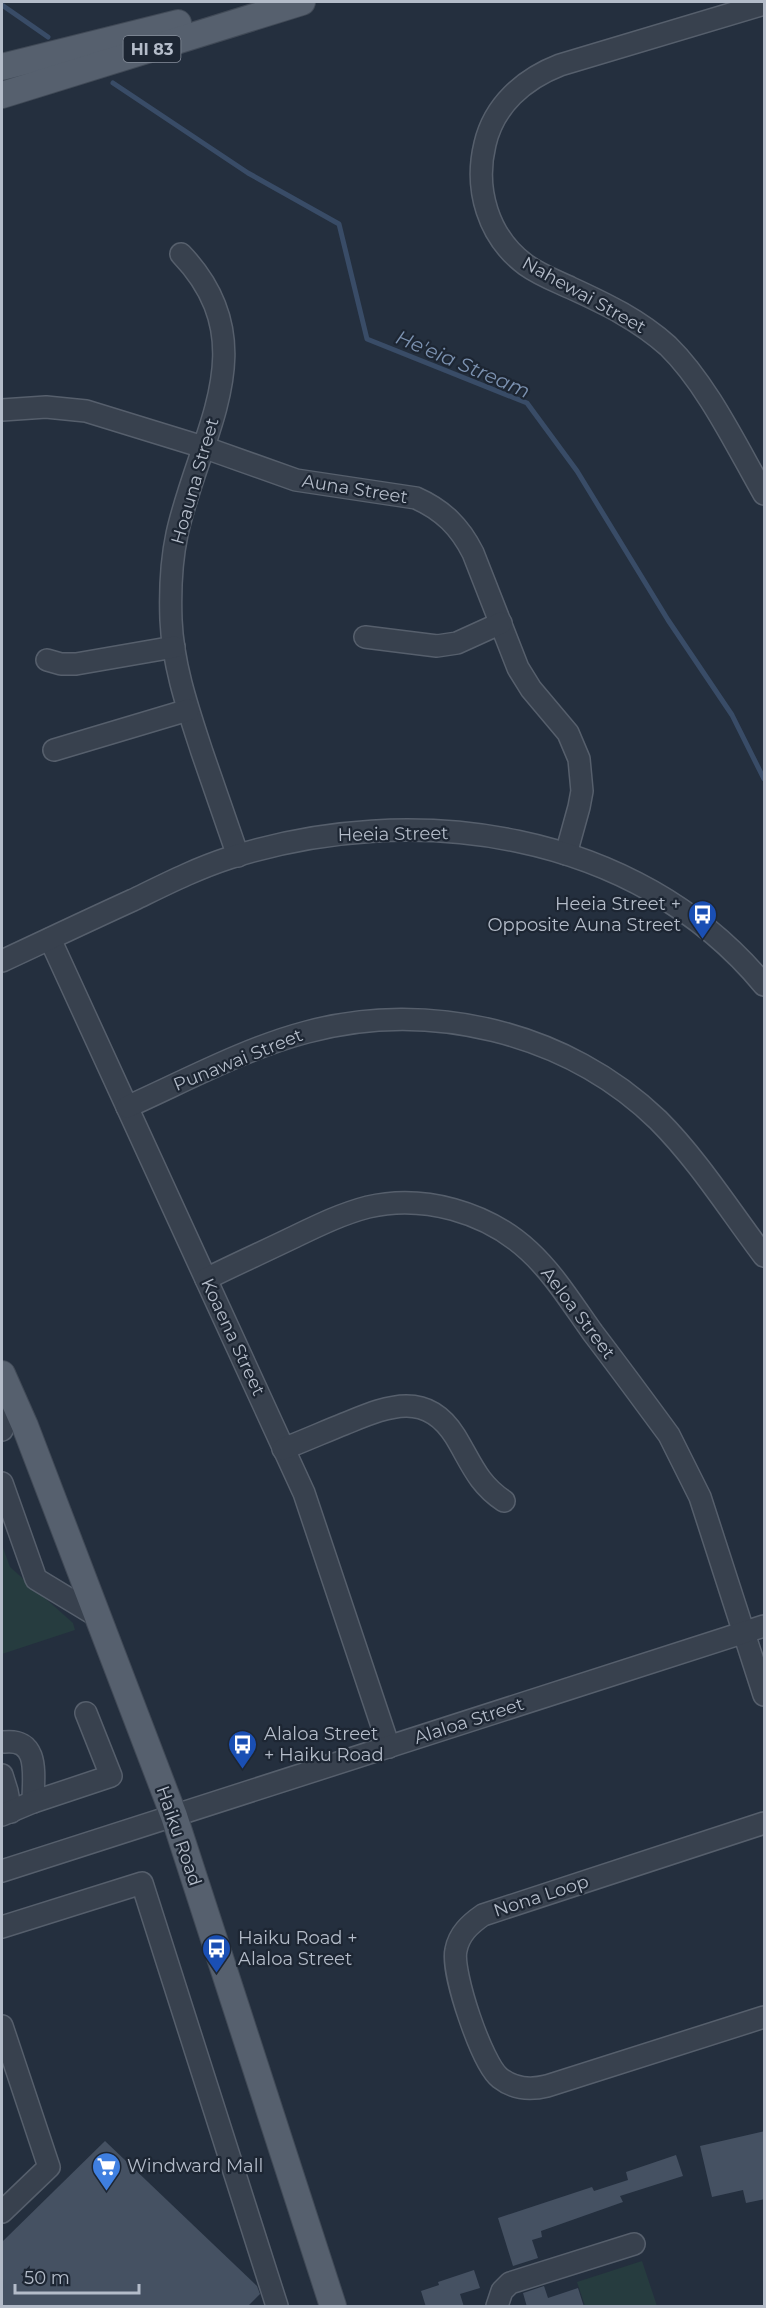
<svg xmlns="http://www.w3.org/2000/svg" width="766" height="2308" font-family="Montserrat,sans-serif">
	<rect width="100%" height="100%" fill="#242f3e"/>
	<g fill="#263c3f">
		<polygon points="2,1545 10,1567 73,1623 75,1630 2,1654"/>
		<polygon points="642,2261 657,2306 585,2306 577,2282"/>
	</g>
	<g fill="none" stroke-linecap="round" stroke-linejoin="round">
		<g stroke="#394c67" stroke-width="5">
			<polyline points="2,5 48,37"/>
			<polyline points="113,83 248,173 339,224 367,339 527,403 577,471 668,620 732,715 764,779"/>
		</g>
	</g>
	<g fill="#455162">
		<polygon points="765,2131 765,2199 746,2203 743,2190 712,2197 700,2146"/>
		<polygon points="105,2141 257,2286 260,2294 247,2307 2,2307 2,2242"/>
		<polygon points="676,2155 683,2176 620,2196 623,2202 541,2231 542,2237 532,2240 538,2258 513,2266 498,2218 592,2187 594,2191 628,2180 626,2172"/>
		<polygon points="474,2270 480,2288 460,2294 464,2307 426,2307 421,2291 439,2285 438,2282"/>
		<polygon points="544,2286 548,2298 578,2288 584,2307 527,2307 523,2293"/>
	</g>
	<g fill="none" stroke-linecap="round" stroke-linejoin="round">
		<defs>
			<g id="minor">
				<path d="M764,4L560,65C524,79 494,105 485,144C474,189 488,237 526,265C540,275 556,281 571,288C606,304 639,320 668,346C707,384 737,447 764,494"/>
				<path d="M181,254C268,345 199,433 177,534C171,562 170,592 171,620C173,666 188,709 202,752C214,787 226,821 238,856"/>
				<path d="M2,410L46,407L86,411L203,447L296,480L416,498C443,510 460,527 473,553L518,668L531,689L568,733L579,759L582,791L579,807L566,854"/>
				<polyline points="365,637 437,646 457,643 501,623"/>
				<polyline points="47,660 61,664 76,664 174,647"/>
				<polyline points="54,750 188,710"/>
				<polyline points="50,939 304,1493 389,1747"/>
				<path d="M2,961C45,941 89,920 133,900C164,885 195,869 229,858C413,799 636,830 764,985"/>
				<path d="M127,1107C185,1081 246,1048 307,1032C429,999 567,1032 658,1120C698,1160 730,1211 764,1256"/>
				<path d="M206,1279C234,1265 263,1252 292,1238C317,1226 341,1214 368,1207C423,1194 487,1212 529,1251C554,1274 573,1305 593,1333C619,1367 644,1401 669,1435L700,1497L764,1695"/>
				<polyline points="2,1430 14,1400"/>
				<path d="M283,1449C304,1441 324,1432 344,1424C384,1408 425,1388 455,1436C471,1462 477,1483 504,1501"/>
				<polyline points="2,1483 36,1579 97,1616"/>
				<path d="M4,1742C41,1738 33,1777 33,1802"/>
				<polyline points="2,1775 7,1791 11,1812"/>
				<polyline points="2,1815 33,1802 111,1776 86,1713"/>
				<path d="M764,1823L483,1915C470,1924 459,1934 456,1950C451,1972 482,2064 500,2078C514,2089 531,2090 547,2086L764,2017"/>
				<polyline points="2,1871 764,1626"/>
				<polyline points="2,1927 142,1883 277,2306"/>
				<polyline points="2,2026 49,2167 2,2212"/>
				<polyline points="497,2306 502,2291 510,2283 634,2244"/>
			</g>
			<g id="major">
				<polyline points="2,67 178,23"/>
				<polyline points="2,95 302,2"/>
				<polyline points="2,1374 25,1426 174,1816 333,2306"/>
			</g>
		</defs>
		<use href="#minor" stroke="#565f6c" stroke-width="24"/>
		<use href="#major" stroke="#414a57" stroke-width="28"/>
		<use href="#minor" stroke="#38414e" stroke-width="21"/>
		<use href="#major" stroke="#56606e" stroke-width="26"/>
	</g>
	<defs>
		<symbol id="bus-pin" viewBox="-11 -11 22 30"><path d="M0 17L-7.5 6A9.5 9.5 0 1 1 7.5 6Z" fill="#1a4fb4" stroke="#1d2633"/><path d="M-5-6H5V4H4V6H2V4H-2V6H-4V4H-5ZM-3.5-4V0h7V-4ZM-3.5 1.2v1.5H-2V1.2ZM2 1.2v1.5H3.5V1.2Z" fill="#fff"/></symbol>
		<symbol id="supermarket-pin" viewBox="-11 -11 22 30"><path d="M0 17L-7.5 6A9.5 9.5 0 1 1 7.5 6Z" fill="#3f7fe0" stroke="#1d2633"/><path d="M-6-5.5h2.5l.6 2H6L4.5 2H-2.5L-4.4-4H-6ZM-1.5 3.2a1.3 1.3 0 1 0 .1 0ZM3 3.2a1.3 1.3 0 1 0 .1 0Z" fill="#fff"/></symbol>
	</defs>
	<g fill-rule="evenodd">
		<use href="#bus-pin" x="686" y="898" width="33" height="45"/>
		<use href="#bus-pin" x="226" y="1728" width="33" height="45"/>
		<use href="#bus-pin" x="200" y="1932" width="33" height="45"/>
		<use href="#supermarket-pin" x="90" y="2150" width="33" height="45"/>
	</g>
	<g text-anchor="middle" stroke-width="4.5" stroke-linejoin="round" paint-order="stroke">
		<rect fill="#1d2633" stroke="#878f9c" stroke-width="1.5" x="123.5" y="36" width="57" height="26" rx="4.5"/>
		<g font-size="16" font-weight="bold" fill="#b4bcc9">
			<text x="152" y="55">HI 83</text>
		</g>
		<g font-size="18" fill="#b4bcc9" stroke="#1d2633">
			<text transform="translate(584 295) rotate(29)" y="6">Nahewai Street</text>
			<text transform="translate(195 481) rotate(-74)" y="6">Hoauna Street</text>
			<text transform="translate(355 489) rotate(9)" y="6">Auna Street</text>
			<text transform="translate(393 834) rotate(-1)" y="6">Heeia Street</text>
			<text transform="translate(238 1060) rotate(-22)" y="6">Punawai Street</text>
			<text transform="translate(578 1313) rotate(53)" y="6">Aeloa Street</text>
			<text transform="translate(233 1337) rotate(65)" y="6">Koaena Street</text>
			<text transform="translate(469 1721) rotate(-18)" y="6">Alaloa Street</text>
			<text transform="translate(179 1836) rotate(71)" y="6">Haiku Road</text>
			<text transform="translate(541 1896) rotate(-18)" y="6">Nona Loop</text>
		</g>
		<g font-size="18" fill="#b4bcc9" stroke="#1d2633" text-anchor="start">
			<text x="681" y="910" text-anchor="end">Heeia Street +<tspan x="681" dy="21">Opposite Auna Street</tspan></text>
			<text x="264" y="1740">Alaloa Street<tspan x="264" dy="21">+ Haiku Road</tspan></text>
			<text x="238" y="1944">Haiku Road +<tspan x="238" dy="21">Alaloa Street</tspan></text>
			<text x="127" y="2172">Windward Mall</text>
		</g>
		<g font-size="20" font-style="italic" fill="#7c92b1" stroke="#1d2633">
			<text transform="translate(463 364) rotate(23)" y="7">He'eia Stream</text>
		</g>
	</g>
	<rect width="766" height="2308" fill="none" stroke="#b4bcc9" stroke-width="6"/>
	<path d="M15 2284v9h124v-9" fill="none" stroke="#b4bcc9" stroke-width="3"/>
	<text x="24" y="2284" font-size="18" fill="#b4bcc9" stroke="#1d2633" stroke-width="4.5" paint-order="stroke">50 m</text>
</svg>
